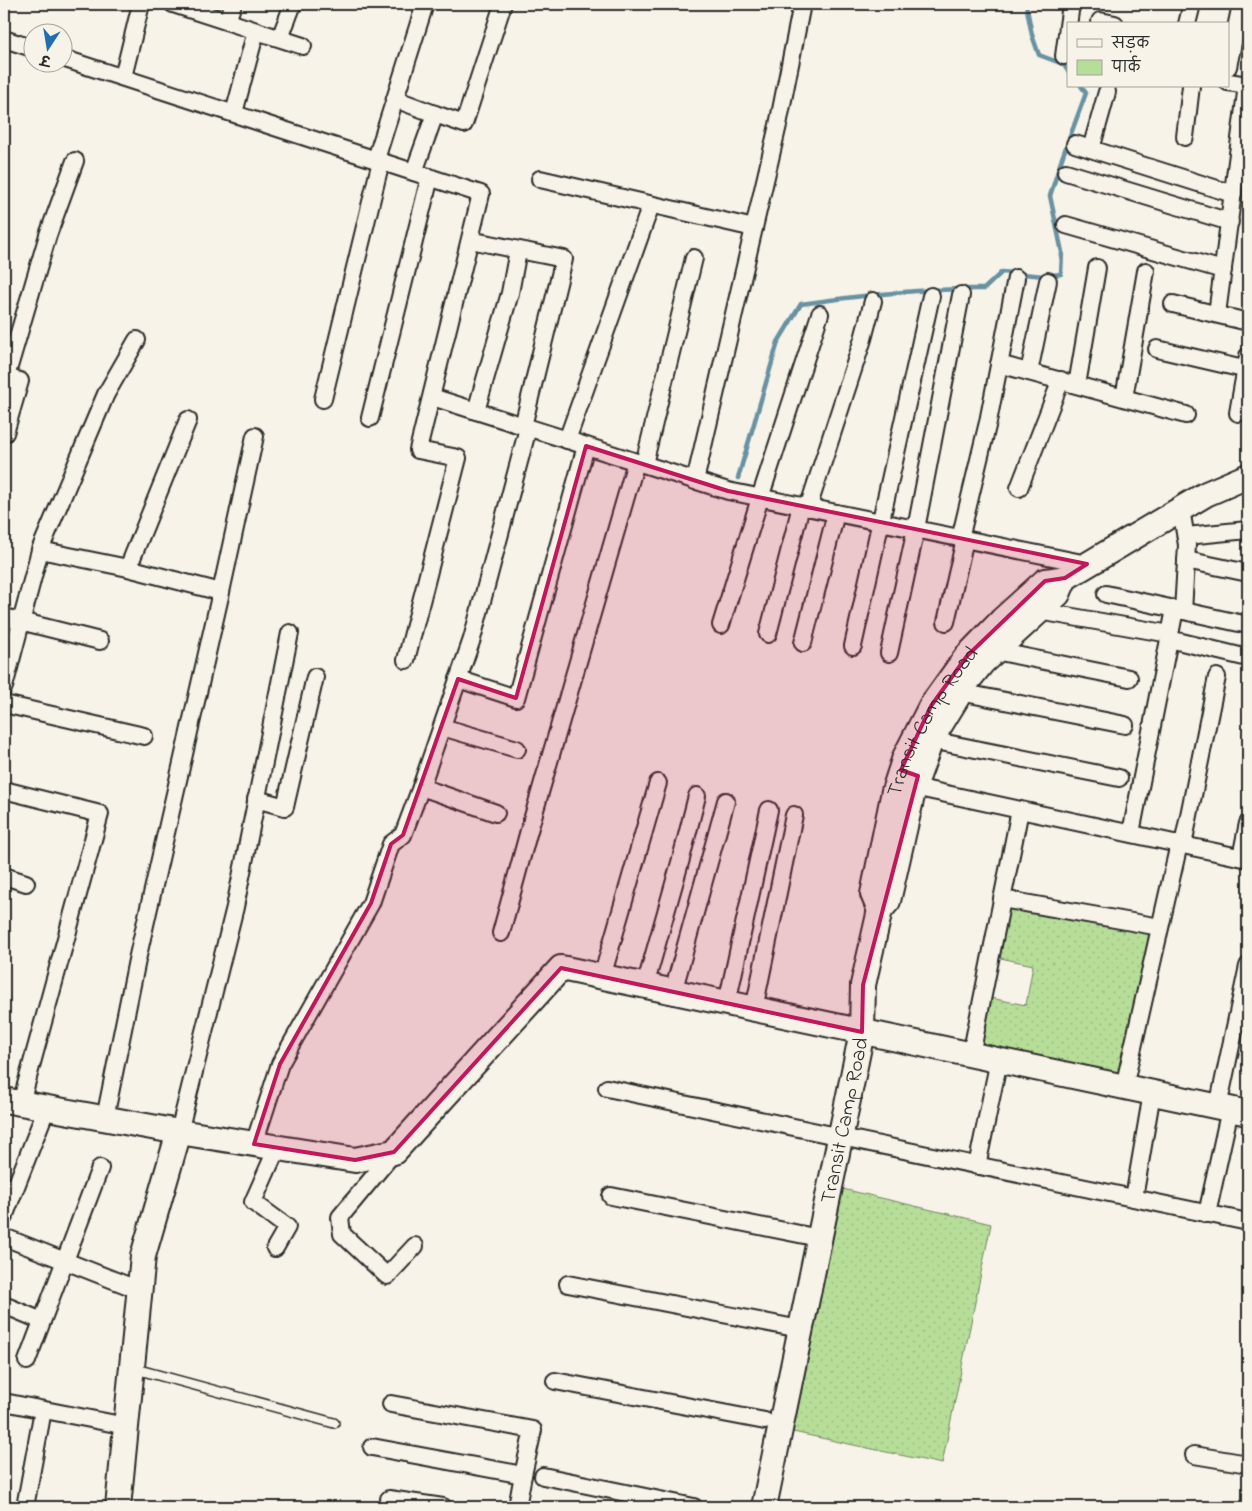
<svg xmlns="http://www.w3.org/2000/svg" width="1252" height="1511" font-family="'Indie Flower','Playpen Sans Deva',sans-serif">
	<defs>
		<pattern id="green-dots" width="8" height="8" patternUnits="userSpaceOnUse" patternTransform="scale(1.25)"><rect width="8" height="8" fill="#b7de99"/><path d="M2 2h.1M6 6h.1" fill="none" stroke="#9ebf84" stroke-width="1.8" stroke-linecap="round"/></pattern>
	</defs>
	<rect width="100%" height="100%" fill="#f7f3e8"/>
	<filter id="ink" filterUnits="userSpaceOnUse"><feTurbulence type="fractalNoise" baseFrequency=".02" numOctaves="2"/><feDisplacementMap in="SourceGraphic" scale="10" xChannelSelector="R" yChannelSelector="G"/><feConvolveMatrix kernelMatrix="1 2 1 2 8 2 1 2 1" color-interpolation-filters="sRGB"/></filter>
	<g filter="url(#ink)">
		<g fill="url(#green-dots)" stroke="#718462">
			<polygon points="1007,903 1152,932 1122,1078 980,1047 990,998 1026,1005 1033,965 996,957"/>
			<polygon points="843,1189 991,1224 942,1464 793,1432"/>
		</g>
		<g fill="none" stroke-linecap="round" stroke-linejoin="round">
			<g stroke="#6891a2" stroke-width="4.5">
				<polyline points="1026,4 1032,35 1039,55 1063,64 1068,71"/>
				<path d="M738,478L778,342L801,304C862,295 923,288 984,289L1002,272L1044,276L1061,274L1062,252L1050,196L1062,158L1086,93L1081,86"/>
			</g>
			<defs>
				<polyline id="lane" points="132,1368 334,1423"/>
				<g id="street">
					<polyline points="173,4 303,46"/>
					<polyline points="227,21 233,4"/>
					<polyline points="1100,21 1115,24"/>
					<polyline points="1187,24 1192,4"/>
					<polyline points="280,38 293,4"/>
					<polyline points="4,39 32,48"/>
					<polyline points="1064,56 1071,4"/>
					<polyline points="62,58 481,194 418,450 458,458 406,660"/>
					<polyline points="1228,67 1241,4"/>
					<polyline points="123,77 141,4"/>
					<polyline points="1228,82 1248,85"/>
					<polyline points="395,99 435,114"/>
					<polyline points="234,113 256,31"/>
					<polyline points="1185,137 1191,86"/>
					<polyline points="1075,144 1233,194"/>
					<polyline points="1091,149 1107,92"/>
					<polyline points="376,159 425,4"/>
					<polyline points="414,172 435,114 464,124 503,4"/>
					<polyline points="1066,172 1230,222"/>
					<polyline points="540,179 754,228"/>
					<polyline points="1066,225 1223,270"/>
					<polyline points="470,240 564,259 523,426"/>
					<polyline points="1173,304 1248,322"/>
					<polyline points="1217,314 1247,85"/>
					<polyline points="1157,349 1248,370"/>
					<polyline points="999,364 1186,415"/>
					<polyline points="1029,372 1048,281"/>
					<polyline points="4,377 20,381 5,433"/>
					<polyline points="6,377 48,235 75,161"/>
					<polyline points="1077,385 1097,268"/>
					<polyline points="432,397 728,491 1087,564"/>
					<polyline points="1124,398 1146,271"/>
					<polyline points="323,399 381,161"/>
					<polyline points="476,411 510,293 518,250"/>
					<polyline points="1238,413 1248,356"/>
					<polyline points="370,418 430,177"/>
					<polyline points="567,440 651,205"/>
					<polyline points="644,464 694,258"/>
					<polyline points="695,481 778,125 802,4"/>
					<polyline points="1019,488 1061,380"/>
					<polyline points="808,508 863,339 873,301"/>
					<polyline points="1181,509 1187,545 1183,611"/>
					<polyline points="1186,536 1248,530"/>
					<polyline points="960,539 988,422 1016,278"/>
					<polyline points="40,550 128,568 221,592"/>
					<polyline points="1186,560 1248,573"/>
					<polyline points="128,568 188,420"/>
					<polyline points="1106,594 1248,625"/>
					<polyline points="1039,611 1170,634"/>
					<polyline points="4,617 100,641"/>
					<polyline points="946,622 965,539"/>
					<polyline points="721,625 760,498 820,314"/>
					<polyline points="768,634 801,506"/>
					<polyline points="1169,639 1248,658"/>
					<polyline points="803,643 836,513"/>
					<polyline points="853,646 931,296"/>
					<polyline points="995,651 1129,678"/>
					<polyline points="889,653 916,529 961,295"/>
					<polyline points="458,679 516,698 586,446"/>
					<polyline points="4,687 40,550 106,394 137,340"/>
					<polyline points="960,692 1125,725"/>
					<polyline points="4,704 144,736"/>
					<polyline points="442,727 517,749"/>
					<polyline points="931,740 1119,778"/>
					<polyline points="421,787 496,813"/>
					<polyline points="914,787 1248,859"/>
					<polyline points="4,790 100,814 21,1103"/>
					<polyline points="256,799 285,807 315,677"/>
					<polyline points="1131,833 1175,609"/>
					<polyline points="1183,845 1217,677"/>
					<polyline points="1241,857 1248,823"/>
					<polyline points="4,876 26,883"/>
					<polyline points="1002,899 1160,927"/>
					<polyline points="501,933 528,834 636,462"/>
					<polyline points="602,977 658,783"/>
					<polyline points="645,986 681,859 697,796"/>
					<polyline points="673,992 726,801"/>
					<polyline points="727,1003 769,810"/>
					<polyline points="754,1009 794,815"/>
					<polyline points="971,1055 1020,810"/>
					<polyline points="1124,1087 1179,844"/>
					<polyline points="607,1088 1248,1222"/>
					<polyline points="1218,1107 1248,966"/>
					<polyline points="105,1118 137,960 221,592 255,436"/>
					<polyline points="179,1132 235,907 290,633"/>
					<polyline points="254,1144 280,1064 371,903 391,844 403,835 421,787 472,639 528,428"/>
					<polyline points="394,1152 340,1217 342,1234 387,1276 415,1246"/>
					<polyline points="977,1166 999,1060"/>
					<polyline points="611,1196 819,1238"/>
					<polyline points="1134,1198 1152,1093"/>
					<polyline points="1207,1214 1230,1109"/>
					<polyline points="4,1217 47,1107"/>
					<polyline points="4,1237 139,1290"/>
					<polyline points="275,1248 287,1227 253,1202 277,1148"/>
					<polyline points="568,1284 800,1329"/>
					<polyline points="4,1305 42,1321"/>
					<polyline points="27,1361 100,1168"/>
					<polyline points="555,1381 765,1421"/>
					<polyline points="4,1402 126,1426"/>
					<polyline points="391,1404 533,1430 523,1475 517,1507"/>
					<polyline points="372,1447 523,1475"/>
					<polyline points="1194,1455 1248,1464"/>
					<polyline points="543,1476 694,1507"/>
					<polyline points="389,1499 443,1507"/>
					<polyline points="25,1507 43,1410"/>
				</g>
				<g id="secondary">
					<path id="s1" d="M878,906L873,894L894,791L905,757L931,706L967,656L1002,620L1045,581L1065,578L1206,494L1248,476"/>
					<polyline points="4,1100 179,1132 355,1160 394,1152 561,968 1248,1113"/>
					<polyline points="118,1507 143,1256 179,1132"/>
					<path id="s2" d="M764,1507L862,1032L863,985L880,910L888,901L914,787L931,740L966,683L983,662L1058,594L1065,578"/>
				</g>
			</defs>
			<use href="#lane" stroke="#2b2b2b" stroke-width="12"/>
			<use href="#street" stroke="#2b2b2b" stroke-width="20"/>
			<use href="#secondary" stroke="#2b2b2b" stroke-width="28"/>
			<use href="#lane" stroke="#f7f3e8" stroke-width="9"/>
			<use href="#street" stroke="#f7f3e8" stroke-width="16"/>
			<use href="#secondary" stroke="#f7f3e8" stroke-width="24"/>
		</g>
	</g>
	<path fill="#c2185b" fill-opacity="0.2" stroke="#c2185b" stroke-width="4" stroke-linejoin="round" d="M586,446L728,491L1087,564L1065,578L1045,581L967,656L931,706L901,770L918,776L863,985L862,1032L561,968L394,1152L355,1160L254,1144L280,1064L371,903L391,844L403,835L458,679L516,698Z"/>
	<g text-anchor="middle" stroke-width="4" stroke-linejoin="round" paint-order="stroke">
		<g font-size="21" fill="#2b2b2b" stroke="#f7f3e8">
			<text dy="7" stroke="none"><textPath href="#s1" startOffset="198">Transit Camp Road</textPath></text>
			<text dy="7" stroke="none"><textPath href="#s2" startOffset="395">Transit Camp Road</textPath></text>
		</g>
	</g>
	<rect width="1252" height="1511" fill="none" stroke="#f7f3e8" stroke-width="20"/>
	<rect x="10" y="10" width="1232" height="1491" fill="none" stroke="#2b2b2b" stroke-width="2" filter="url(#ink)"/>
	<rect x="1067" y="22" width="162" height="65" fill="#f7f3e8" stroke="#a5a39c"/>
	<rect x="1077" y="39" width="25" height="8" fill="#f7f3e8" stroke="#a5a39c"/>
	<text x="1112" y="48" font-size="15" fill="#2b2b2b">सड़क</text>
	<rect x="1077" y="60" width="25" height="15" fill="#b7de99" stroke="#a5a39c"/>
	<text x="1112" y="72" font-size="15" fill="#2b2b2b">पार्क</text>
	<g transform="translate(48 48) rotate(192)"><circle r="24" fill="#f7f3e8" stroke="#a5a39c"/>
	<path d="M0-4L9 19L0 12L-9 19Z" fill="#1f6fb2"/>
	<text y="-8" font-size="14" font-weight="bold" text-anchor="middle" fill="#2b2b2b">उ</text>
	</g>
</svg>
